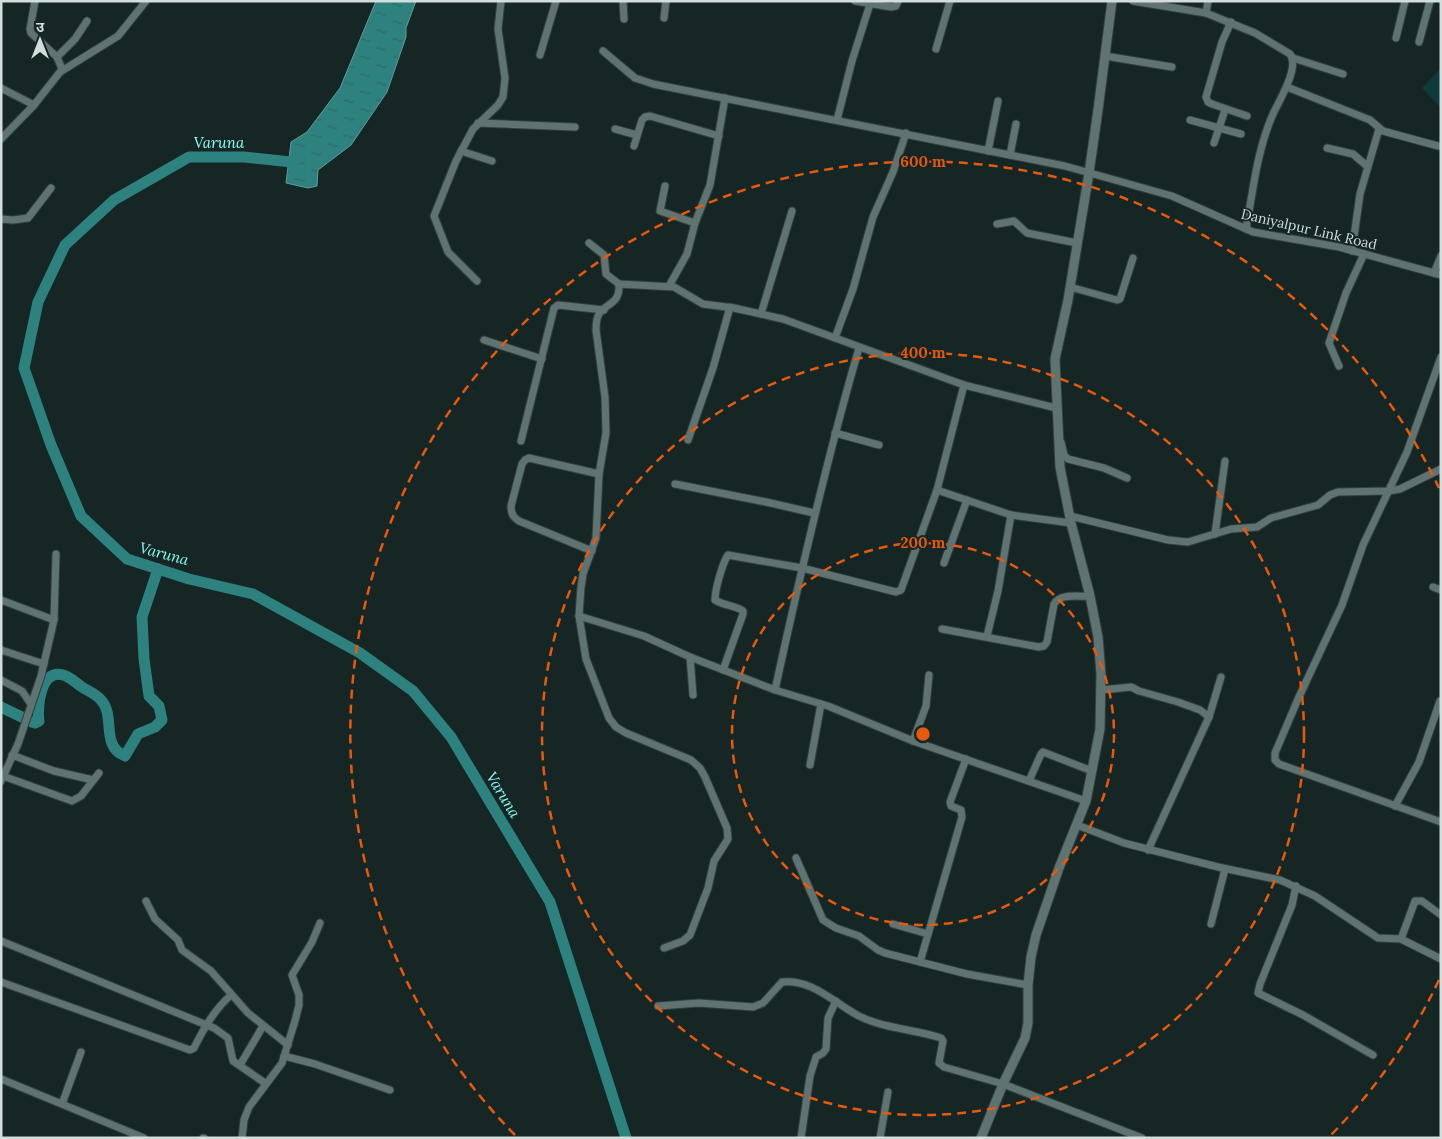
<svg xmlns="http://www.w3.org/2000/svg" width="1442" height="1139" font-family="Lora,'Noto Sans Devanagari',serif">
	<defs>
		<pattern id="water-ripples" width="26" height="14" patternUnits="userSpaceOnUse" patternTransform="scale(1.25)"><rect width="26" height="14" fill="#2d817e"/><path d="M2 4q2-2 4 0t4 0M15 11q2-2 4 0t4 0" fill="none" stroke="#346866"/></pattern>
	</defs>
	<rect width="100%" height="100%" fill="#152625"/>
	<polygon fill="#0d3b3a" points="1441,68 1441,108 1422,88"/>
	<polygon fill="url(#water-ripples)" stroke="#5e9d9a" points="376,1 416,1 406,28 406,37 387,92 351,145 318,170 317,186 308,188 286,183 291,142 307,132 340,88"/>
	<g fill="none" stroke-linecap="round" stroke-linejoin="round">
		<g stroke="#2d817e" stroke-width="11">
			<polyline points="301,156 291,162 244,157 189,157 114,200 65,245 38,302 24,368 51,445 81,516 127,559 189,579 253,594 360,653 413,691 451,737 550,902 626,1138"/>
			<path d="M1,707L32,722L35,723L39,721C37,708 40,668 63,675C69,676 76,683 82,687C88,691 96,694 101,700C116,716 100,746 125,756L138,734L155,727L162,720L159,706L149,696L144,659L142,617L158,569"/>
		</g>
		<defs>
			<g id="minor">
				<polyline points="35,1 30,29 31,33 57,57 62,69"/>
				<polyline points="623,1 624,19"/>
				<polyline points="855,1 891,7 896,6 898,1"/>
				<path d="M1133,1L1206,13L1255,33L1290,54C1300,67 1279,101 1273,114C1257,150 1253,191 1246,229"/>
				<polyline points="1206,13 1208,1"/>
				<polyline points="664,18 666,1"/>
				<polyline points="1231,22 1222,42 1206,97 1208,102 1212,104 1247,116"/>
				<polyline points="1396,38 1405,1"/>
				<polyline points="1419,42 1430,1"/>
				<polyline points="936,49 950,1"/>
				<polyline points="603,51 635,78 653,84 1065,166 1172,196 1253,232 1339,247 1441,275"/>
				<polyline points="540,55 556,1"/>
				<polyline points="1105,56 1172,67"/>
				<polyline points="57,57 75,39 87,21"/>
				<polyline points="1293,58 1343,74"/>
				<polyline points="1287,87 1370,120 1383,131 1438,146"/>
				<polyline points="1,88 34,105"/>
				<polyline points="837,120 852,61 870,4"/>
				<polyline points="1190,120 1241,134"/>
				<polyline points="478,123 575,127"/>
				<polyline points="615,129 637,135"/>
				<polyline points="1,139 34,105 60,72 118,36 146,1"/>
				<polyline points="1214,143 1225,110"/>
				<polyline points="634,146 642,120 645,117 650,116 719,136"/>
				<polyline points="1327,148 1353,154 1367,166"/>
				<polyline points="461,151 492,161"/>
				<polyline points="988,151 998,101"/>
				<polyline points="1010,155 1016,124"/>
				<polyline points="665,186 660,211 695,223"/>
				<polyline points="1,219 13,220 28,218 51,188"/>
				<polyline points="997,224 1014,221 1027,233 1077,243"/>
				<path d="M589,243L604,255L606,274L619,284C620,305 607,302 599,314C596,319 596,325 596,330L605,397L606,433L599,474L596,538L583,574L581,587L579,616L586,659L609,718L616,727L626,733L691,760L700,768L705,777L727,828L728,839L714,861L708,888L690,935L683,941L664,948"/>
				<polyline points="1352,251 1360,194 1379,129"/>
				<polyline points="1434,273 1441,256"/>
				<polyline points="477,281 448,252 434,216 456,161 473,129 498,105 503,97 505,78 498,29 501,1"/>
				<polyline points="619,284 674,287 703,304 734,308 783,319 964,385 1056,408"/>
				<polyline points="669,286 687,254 695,223 710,185 725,98"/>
				<polyline points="1070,287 1117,300 1120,299 1133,258"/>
				<polyline points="761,314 792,211"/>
				<polyline points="835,338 853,289 873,217 893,172 906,133"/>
				<polyline points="484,340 542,359"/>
				<polyline points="1441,357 1407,452 1363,545 1342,605 1298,699 1275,753 1275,760 1279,764 1441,822"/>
				<polyline points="1339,366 1329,343 1346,293 1364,254"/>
				<polyline points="835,433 879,445"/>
				<polyline points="688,440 713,368 730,307"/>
				<polyline points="521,441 554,308 558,305 604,310"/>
				<polyline points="1061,442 1064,455 1068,459 1104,468 1127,478"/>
				<polyline points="675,484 766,502 814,513"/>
				<polyline points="937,490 1011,515 1071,523"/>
				<polyline points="1070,516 1168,540 1188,542 1231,529 1257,527 1271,518 1318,505 1330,495 1338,492 1389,491 1400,489 1441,469"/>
				<polyline points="1215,534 1225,461"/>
				<path d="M592,551L519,521C513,517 511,514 511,506L522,464L525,460L529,458L599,474"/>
				<polyline points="944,563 967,500"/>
				<polyline points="1433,587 1441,590"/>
				<polyline points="1,600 54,620"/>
				<polyline points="579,616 644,636 690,657 775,690 828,706 913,741 1086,801"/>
				<path d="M942,629L1039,647L1044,646L1047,642L1054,604C1060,593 1079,597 1090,596"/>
				<polyline points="987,636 998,591 1011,515"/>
				<polyline points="1,650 44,664"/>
				<polyline points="690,657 693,695"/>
				<path d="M723,670L743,614V611C735,605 724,606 715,600C715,590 722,564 728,555L802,568L896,592L901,590L937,490L964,385"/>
				<polyline points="1,680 22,691 31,704"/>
				<path d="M775,690C800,575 826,461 859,348"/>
				<polyline points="1101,690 1131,687 1139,691 1178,702 1200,710 1209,717"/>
				<polyline points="913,741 926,706 929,675"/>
				<polyline points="12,755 54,771 93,780"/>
				<polyline points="810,765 821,704"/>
				<polyline points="3,776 72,801 81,796 99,773"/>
				<polyline points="1,781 18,744 41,676 54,620 56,554"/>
				<polyline points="1029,781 1041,754 1043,752 1092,771"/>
				<polyline points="1395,806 1419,762 1440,701"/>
				<polyline points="1077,825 1124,843 1218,867 1280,880 1315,896 1378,938 1401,939 1441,959"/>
				<polyline points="1148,850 1209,717 1221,677"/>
				<polyline points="796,858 823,920 836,928 859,936 878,950 885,953 967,974 1028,985"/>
				<polyline points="1296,886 1292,905 1260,984 1258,993 1303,1015 1373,1055"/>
				<polyline points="146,901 155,919 178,940 182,950 211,971 248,1013 288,1045"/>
				<polyline points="893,924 928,934"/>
				<polyline points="1211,924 1225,869"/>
				<polyline points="1401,939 1415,901 1422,901 1441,915"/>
				<polyline points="1,941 214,1028 228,1038 233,1061 265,1083"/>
				<polyline points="920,962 962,817 961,810 951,806 950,802 966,759"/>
				<path d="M1,982L190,1050L194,1048C204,1028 214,1010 231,995"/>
				<path d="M658,1006L699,1003L753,1007L763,1003L782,982C813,979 834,1003 859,1016C885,1029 914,1029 941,1038L943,1041L939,1063L944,1067L1003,1084L1142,1138"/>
				<polyline points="284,1056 315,1064 390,1090"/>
				<polyline points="240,1065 263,1026"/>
				<polyline points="1,1079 144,1138"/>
				<polyline points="62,1104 81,1052"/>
				<polyline points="203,1138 204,1138"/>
				<polyline points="242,1138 244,1120 249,1107 282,1063 295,1021 299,1005 299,995 292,975 312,942 320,923"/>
				<polyline points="801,1138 810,1076 816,1057 823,1053 826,1049 828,1018 836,1001"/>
				<polyline points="880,1138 888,1092"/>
			</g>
			<polyline id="tertiary" points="981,1138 1003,1084 1025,1038 1028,1023 1028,985 1031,957 1036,935 1059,868 1086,801 1100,729 1101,674 1098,637 1090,596 1071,523 1060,467 1055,359 1068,300 1089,173 1098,110 1112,1"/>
		</defs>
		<use href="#minor" stroke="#33403f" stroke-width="9"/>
		<use href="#tertiary" stroke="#33403f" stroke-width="11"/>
		<use href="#minor" stroke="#5f7372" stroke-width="7"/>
		<use href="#tertiary" stroke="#5f7372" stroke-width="9"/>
	</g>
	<g fill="none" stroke="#e8590c" stroke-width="2.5" stroke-dasharray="9 6">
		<circle cx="923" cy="734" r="191"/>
		<circle cx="923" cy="734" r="381"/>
		<path d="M1439 980A572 572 0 0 1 1331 1135M515 1135A572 572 0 1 1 1439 488"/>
	</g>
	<g text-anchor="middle" stroke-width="4" stroke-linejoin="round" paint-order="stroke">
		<g font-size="14" fill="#d2dddc" stroke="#152625">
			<text transform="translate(1309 229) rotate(13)" y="5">Daniyalpur Link Road</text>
		</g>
		<g font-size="15" font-style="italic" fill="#8afaf5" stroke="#152625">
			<text x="219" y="148">Varuna</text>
			<text transform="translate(164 554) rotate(15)" y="5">Varuna</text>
			<text transform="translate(503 795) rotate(59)" y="5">Varuna</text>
		</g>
	</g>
	<circle cx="923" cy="734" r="8" fill="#e8590c" stroke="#152625" stroke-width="2.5"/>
	<g font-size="15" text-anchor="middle" font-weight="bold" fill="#e8590c" stroke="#152625" stroke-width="4" stroke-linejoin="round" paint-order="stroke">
		<text x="923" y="167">600 m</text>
		<text x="923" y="358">400 m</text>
		<text x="923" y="548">200 m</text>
	</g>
	<rect width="1442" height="1139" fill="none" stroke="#d2dddc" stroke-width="5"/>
	<g transform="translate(40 40)" stroke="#152625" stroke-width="4" paint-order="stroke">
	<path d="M0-4L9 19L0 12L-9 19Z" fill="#d2dddc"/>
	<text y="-8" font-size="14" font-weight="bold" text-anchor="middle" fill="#d2dddc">उ</text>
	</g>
</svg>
